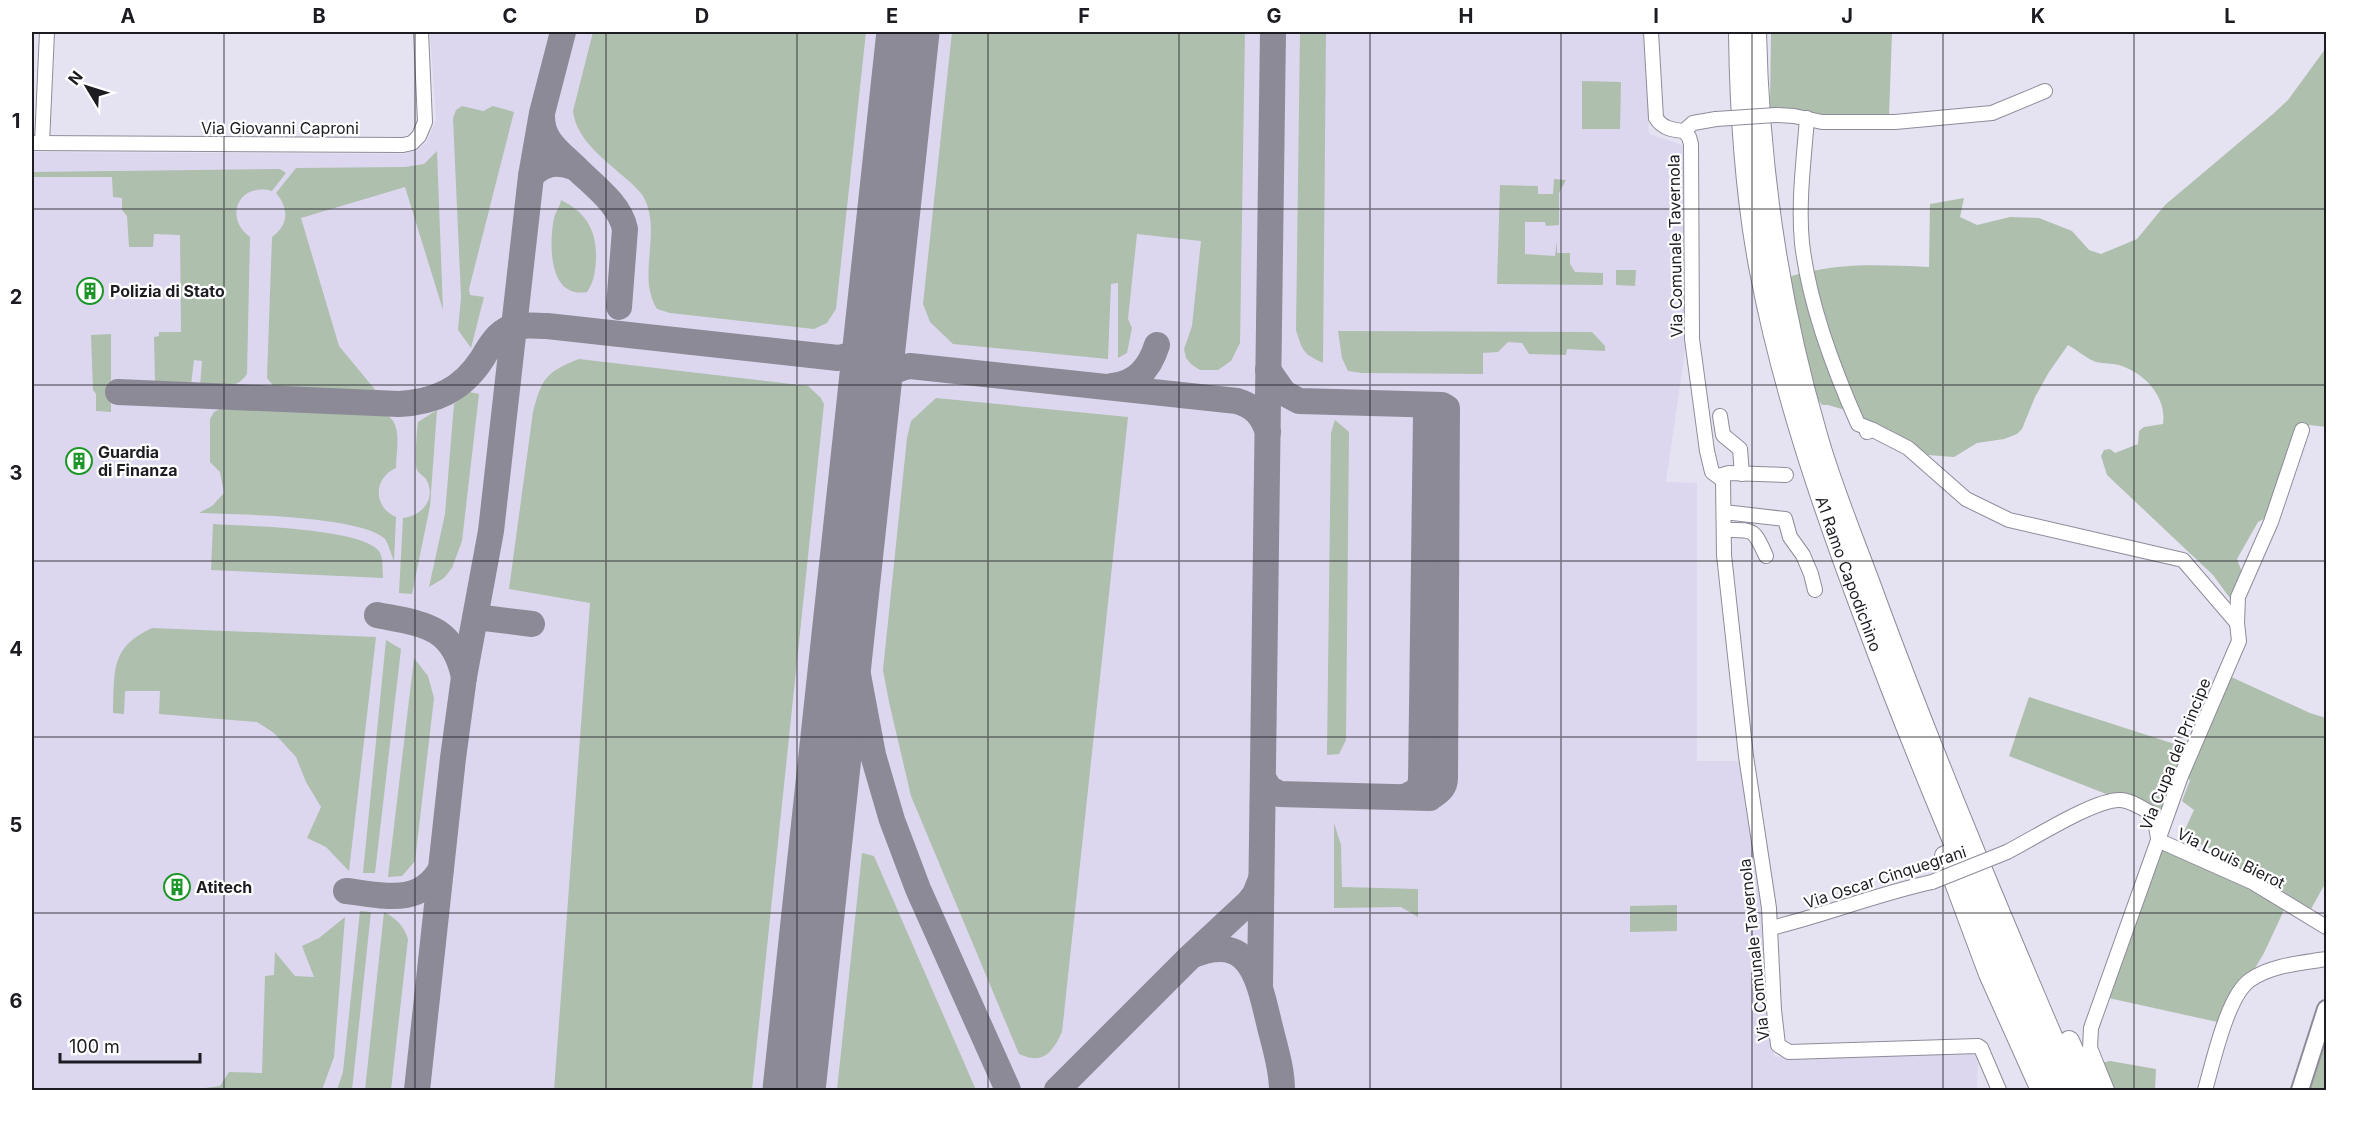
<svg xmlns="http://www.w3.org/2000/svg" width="2358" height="1122" font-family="Inter,sans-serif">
	<rect width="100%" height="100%" fill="#e5e2f2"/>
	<polygon fill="#dcd7ee" points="430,32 1644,32 1649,134 1685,146 1685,350 1666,482 1697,483 1697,761 1742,761 1767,916 1774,1057 1978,1050 1977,1090 32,1090 32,152 403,154 415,151 426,143 436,121"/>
	<g fill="#aebfad">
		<path d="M593,32H866L836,309L827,323L814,329L670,313L657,309C636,276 663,231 643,196C640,191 634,186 630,182C609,163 576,141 573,111Z"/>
		<polygon points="952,32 1245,32 1240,343 1231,361 1218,370 1200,370 1192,365 1186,358 1184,349 1192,326 1201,241 1137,234 1128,319 1132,328 1127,353 1118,358 1118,283 1111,284 1108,359 953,344 930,322 923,304"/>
		<path d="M1300,32H1326L1323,363C1303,354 1302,350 1296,330Z"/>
		<polygon points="1771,32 1892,32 1889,117 1826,116 1770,108"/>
		<path d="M2326,48V427L2310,425L2298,428L2281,509L2258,522L2237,559L2248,588L2242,604L2229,597L2213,575L2107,475L2101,456L2104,450L2110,449L2115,453L2138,444L2139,431L2144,427L2163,424C2167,397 2145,373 2119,365C2112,363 2104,364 2096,362C2087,359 2077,350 2068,345L2049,372L2035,397L2022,429L2017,434L2004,439L1977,443L1954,457L1928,455L1893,432L1845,410L1828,405H1822L1814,394L1788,277C1839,262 1877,265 1929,267L1930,204L1964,198L1960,217L1977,225L2010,217L2039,218L2072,231L2089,250L2101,254L2137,239L2165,205L2273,114L2288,100Z"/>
		<polygon points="1582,81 1621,82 1620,129 1582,129"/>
		<polygon points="462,106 483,111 493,106 514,112 469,289 470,295 484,297 471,348 458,330 461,297 453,118 456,110"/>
		<path d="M437,151L443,310L405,187L301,218L339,346L377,392L275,388L267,378L272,237C289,225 289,208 276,193L296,168L405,167L424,164Z"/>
		<path d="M280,169L286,173L272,191C239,182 223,217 250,237L247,374C236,391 218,386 200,386L202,361L194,360L191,385L155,383L154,337L159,336V332H181L180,235L154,234L153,247H129L127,216L122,210V198L113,197L112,177H32V172Z"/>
		<polygon points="1554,179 1566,180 1559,193 1559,225 1546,226 1545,222 1525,222 1525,254 1555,256 1557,241 1557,253 1570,253 1570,264 1575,272 1603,273 1603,285 1497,284 1500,185 1538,186 1538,194 1553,194"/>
		<path d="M561,200C587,213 597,231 596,260C595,272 594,282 587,292C548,299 549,243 554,218C556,211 560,207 561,200Z"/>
		<polygon points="1616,270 1636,270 1635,286 1616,285"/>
		<polygon points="1338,331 1592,332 1605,346 1605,351 1567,349 1566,355 1529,354 1522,343 1508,342 1498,352 1483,353 1483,374 1362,373 1348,371 1342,358"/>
		<polygon points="111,334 111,412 96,411 96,394 93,390 91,335"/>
		<path d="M579,359L808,386L821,398L824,404L752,1090H554L590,603L509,589L533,412C542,378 546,372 579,359Z"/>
		<polygon points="469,392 479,394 462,541 452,568 444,578 429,587 445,514 454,404"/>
		<path d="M936,398L1128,417L1062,1032C1052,1053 1043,1065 1019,1054L911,796L889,702L883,670L907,438L911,421Z"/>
		<path d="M222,408L387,415C403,425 396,451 396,468C373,478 373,507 396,517L394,561C391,554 389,545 385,539C363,516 234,514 199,513L212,506L224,493L220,472L210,462V419L214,412Z"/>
		<path d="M437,410L430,506L412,594L399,593L403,518C422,516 436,499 427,481C425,476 419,474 417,470C414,464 417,430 418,422Z"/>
		<polygon points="1335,420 1349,432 1346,740 1339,754 1327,755 1331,433"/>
		<path d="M213,524C245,526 357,528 378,550C384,557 382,569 383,578L211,570Z"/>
		<path d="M152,628L376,637L349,871L326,847L307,838L321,807L306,782L296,757L274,733L257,722L159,714L160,691H125L124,714L113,713C115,672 109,648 152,628Z"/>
		<polygon points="386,640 401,649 375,873 363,873"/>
		<polygon points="414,658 428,676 434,698 415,861 402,876 388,877"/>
		<polygon points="2229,676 2310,713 2326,718 2326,882 2311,909 2265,880 2223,861 2225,855 2182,836 2194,810 2182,801 2190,780 2184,776"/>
		<polygon points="2029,697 2187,748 2161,813 2146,804 2114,797 2009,756"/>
		<polygon points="1334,823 1341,845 1342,887 1418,889 1418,917 1401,907 1334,908"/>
		<polygon points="2161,849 2247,886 2285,908 2264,953 2222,1023 2104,997"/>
		<polygon points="862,853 874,856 976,1090 837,1090"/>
		<polygon points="1677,905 1677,931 1630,932 1630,906"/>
		<polygon points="360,911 371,912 352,1090 337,1090 343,1072"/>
		<path d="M384,912C397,919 403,925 408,939L391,1090H365Z"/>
		<polygon points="345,917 334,1057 322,1090 205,1090 205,1088 220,1086 229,1072 262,1073 265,976 274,975 275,952 295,976 314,977 302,946 319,938"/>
		<polygon points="2326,1038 2326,1090 2309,1090"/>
		<polygon points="2110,1061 2156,1069 2155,1090 2113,1090 2101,1063"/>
	</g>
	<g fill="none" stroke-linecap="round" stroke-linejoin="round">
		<g stroke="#8c8a96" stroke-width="26">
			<path d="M576,168C593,185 620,204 625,229L619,307"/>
			<path d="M531,176C545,162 557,161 576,168C560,152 542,141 542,117"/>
			<path d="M1112,386C1137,384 1150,367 1157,345"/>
			<path d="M118,392L399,404C435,402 462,390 482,359C489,347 497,333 510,328C521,324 535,326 547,326L838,358C859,355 869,345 876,326"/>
			<path d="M868,400C879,381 889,370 910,366L1237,401C1254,406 1262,415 1268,432"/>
			<polyline points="846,611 873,755 892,820 918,889 1008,1090"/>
			<path d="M377,615C423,624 453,625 464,677"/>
			<polyline points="476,617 532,624"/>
			<path d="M1263,778L1269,788L1279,794L1430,798C1438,792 1445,789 1445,778L1447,408L1442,405L1299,401L1284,393L1268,370"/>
			<polyline points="1405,797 1417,791 1421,782 1426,415 1422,406"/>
			<path d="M346,891C383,895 419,907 441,869"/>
			<path d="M1193,955C1253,931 1259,983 1270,1027C1275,1047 1282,1069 1282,1090"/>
			<polyline points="1260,985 1273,32"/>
			<polyline points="417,1090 453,758 464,677 491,531 531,176 542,113 563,32"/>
			<polyline points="1057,1090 1190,957 1249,902 1255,894 1261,879"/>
		</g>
		<polyline stroke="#8c8a96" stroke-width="63" points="794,1090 908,32"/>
		<defs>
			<g id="minor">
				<path d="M1651,32L1656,118C1662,128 1672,130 1684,131L1689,137L1691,144L1692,339L1707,451L1712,472L1723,480L1724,555L1746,756L1769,908L1774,1010L1778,1045L1789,1052L1978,1046L1981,1048L1999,1090"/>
				<polyline points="1776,115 1794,116 1822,122 1895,122 1992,113 2045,91"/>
				<path d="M1807,118C1804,159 1798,202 1802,243C1809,304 1833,368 1858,424L1873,430"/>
				<polyline points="1684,131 1693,123 1716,119"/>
				<polyline points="32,143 403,145 412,143 419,136 425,122 421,32"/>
				<polyline points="42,143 47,32"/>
				<polyline points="1720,416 1723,435 1740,449 1742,474"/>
				<polyline points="1867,432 1873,430 1908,448 1966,499 2009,520 2183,560 2237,623"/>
				<polyline points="1719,476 1729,473 1786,475"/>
				<polyline points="1724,512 1785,519 1790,537 1803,555 1811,574 1815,590"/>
				<path d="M1724,530C1753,530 1753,527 1766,556"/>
				<path d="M2007,852C2031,840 2096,798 2121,800C2132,801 2144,809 2154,815L2158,838L2162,842L2252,882L2326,927"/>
				<path d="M1771,928C1825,915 1877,894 1932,882"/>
				<polyline points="2107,1090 2090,1048 2091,1028 2181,776 2239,641 2237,623 2238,597 2271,522 2302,430"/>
				<path d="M2205,1090C2213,1063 2227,996 2250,980C2271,965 2302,963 2326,959"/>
			</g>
			<polyline id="major" points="2300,1090 2326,1009"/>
			<g id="highway">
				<path id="s1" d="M1739,32C1740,111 1745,193 1760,271C1783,391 1822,505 1865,619C1924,779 1993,934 2059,1090"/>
				<path d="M1756,32C1759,167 1779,305 1817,435C1833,492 1857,547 1877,603C1938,768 2006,929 2075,1090"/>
				<polyline points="1945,856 1989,974 2041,1090"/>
				<polyline points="2069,1041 2091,1090"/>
			</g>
		</defs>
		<use href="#minor" stroke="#8e8c9a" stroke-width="16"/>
		<use href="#major" stroke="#8e8c9a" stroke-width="20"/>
		<use href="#highway" stroke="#8e8c9a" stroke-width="22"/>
		<use href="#minor" stroke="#fff" stroke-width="14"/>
		<use href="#major" stroke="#fff" stroke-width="16"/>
		<use href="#highway" stroke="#fff" stroke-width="20"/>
		<defs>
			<g id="minor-bridge">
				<polyline points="1716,119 1776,115"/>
				<polyline points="1932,882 2007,852"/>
			</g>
		</defs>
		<use href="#minor-bridge" stroke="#8e8c9a" stroke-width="16" stroke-linecap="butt"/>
		<use href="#minor-bridge" stroke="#fff" stroke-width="14"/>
	</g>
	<path fill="none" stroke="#1d1c22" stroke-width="1.5" stroke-opacity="0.55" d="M224,32V1090M415,32V1090M606,32V1090M797,32V1090M988,32V1090M1179,32V1090M1370,32V1090M1561,32V1090M1752,32V1090M1943,32V1090M2134,32V1090M32,209H2326M32,385H2326M32,561H2326M32,737H2326M32,913H2326"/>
	<defs>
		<symbol id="building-ring" viewBox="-11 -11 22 22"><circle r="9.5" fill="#fff" stroke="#1c9628" stroke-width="1.5"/><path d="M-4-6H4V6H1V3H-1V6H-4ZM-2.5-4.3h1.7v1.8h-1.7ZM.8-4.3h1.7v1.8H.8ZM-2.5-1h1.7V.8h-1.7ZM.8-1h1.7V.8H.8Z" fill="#1c9628"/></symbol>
	</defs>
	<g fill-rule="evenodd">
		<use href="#building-ring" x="75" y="276" width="30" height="30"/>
		<use href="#building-ring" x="64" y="446" width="30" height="30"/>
		<use href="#building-ring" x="162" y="872" width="30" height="30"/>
	</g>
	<g text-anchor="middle" stroke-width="4.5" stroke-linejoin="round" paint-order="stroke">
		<g font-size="16" fill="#1d1c22" stroke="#fff">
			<text x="280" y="134">Via Giovanni Caproni</text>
			<text transform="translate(1675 246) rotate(-91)" y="6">Via Comunale Tavernola</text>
			<text dy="6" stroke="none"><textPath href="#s1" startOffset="556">A1 Ramo Capodichino</textPath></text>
			<text transform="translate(2175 754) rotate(-68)" y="6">Via Cupa del Principe</text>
			<text transform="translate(2231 858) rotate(26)" y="6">Via Louis Bierot</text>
			<text transform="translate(1885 877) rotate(-18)" y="6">Via Oscar Cinquegrani</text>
			<text transform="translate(1754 950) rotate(-96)" y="6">Via Comunale Tavernola</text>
		</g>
		<g font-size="16" font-weight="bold" fill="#1d1c22" stroke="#fff" text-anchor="start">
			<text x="110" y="297">Polizia di Stato</text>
			<text x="98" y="458">Guardia<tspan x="98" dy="18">di Finanza</tspan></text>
			<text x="196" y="893">Atitech</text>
		</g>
	</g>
	<rect width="2358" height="1122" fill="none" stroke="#ffffff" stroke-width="66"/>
	<g transform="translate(87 87) rotate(308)" stroke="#ffffff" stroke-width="4.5" paint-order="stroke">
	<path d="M0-4.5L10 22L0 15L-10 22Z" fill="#1d1c22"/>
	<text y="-9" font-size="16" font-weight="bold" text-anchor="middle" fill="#1d1c22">N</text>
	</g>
	<path d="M60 1053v9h140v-9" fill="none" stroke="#1d1c22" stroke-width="3"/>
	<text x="69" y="1053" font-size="18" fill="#1d1c22" stroke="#ffffff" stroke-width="4.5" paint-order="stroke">100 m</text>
	<rect x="33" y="33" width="2292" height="1056" fill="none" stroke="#1d1c22" stroke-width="2"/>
	<g font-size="20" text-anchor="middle" font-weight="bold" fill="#1d1c22">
		<text x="128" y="23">A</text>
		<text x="319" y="23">B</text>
		<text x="510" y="23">C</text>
		<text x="702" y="23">D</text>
		<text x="892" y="23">E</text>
		<text x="1084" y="23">F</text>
		<text x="1274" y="23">G</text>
		<text x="1466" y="23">H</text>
		<text x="1656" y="23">I</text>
		<text x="1847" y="23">J</text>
		<text x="2038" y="23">K</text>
		<text x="2230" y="23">L</text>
		<text x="16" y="128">1</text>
		<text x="16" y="304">2</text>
		<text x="16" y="480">3</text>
		<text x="16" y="656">4</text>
		<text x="16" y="832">5</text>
		<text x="16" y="1008">6</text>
	</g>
</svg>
